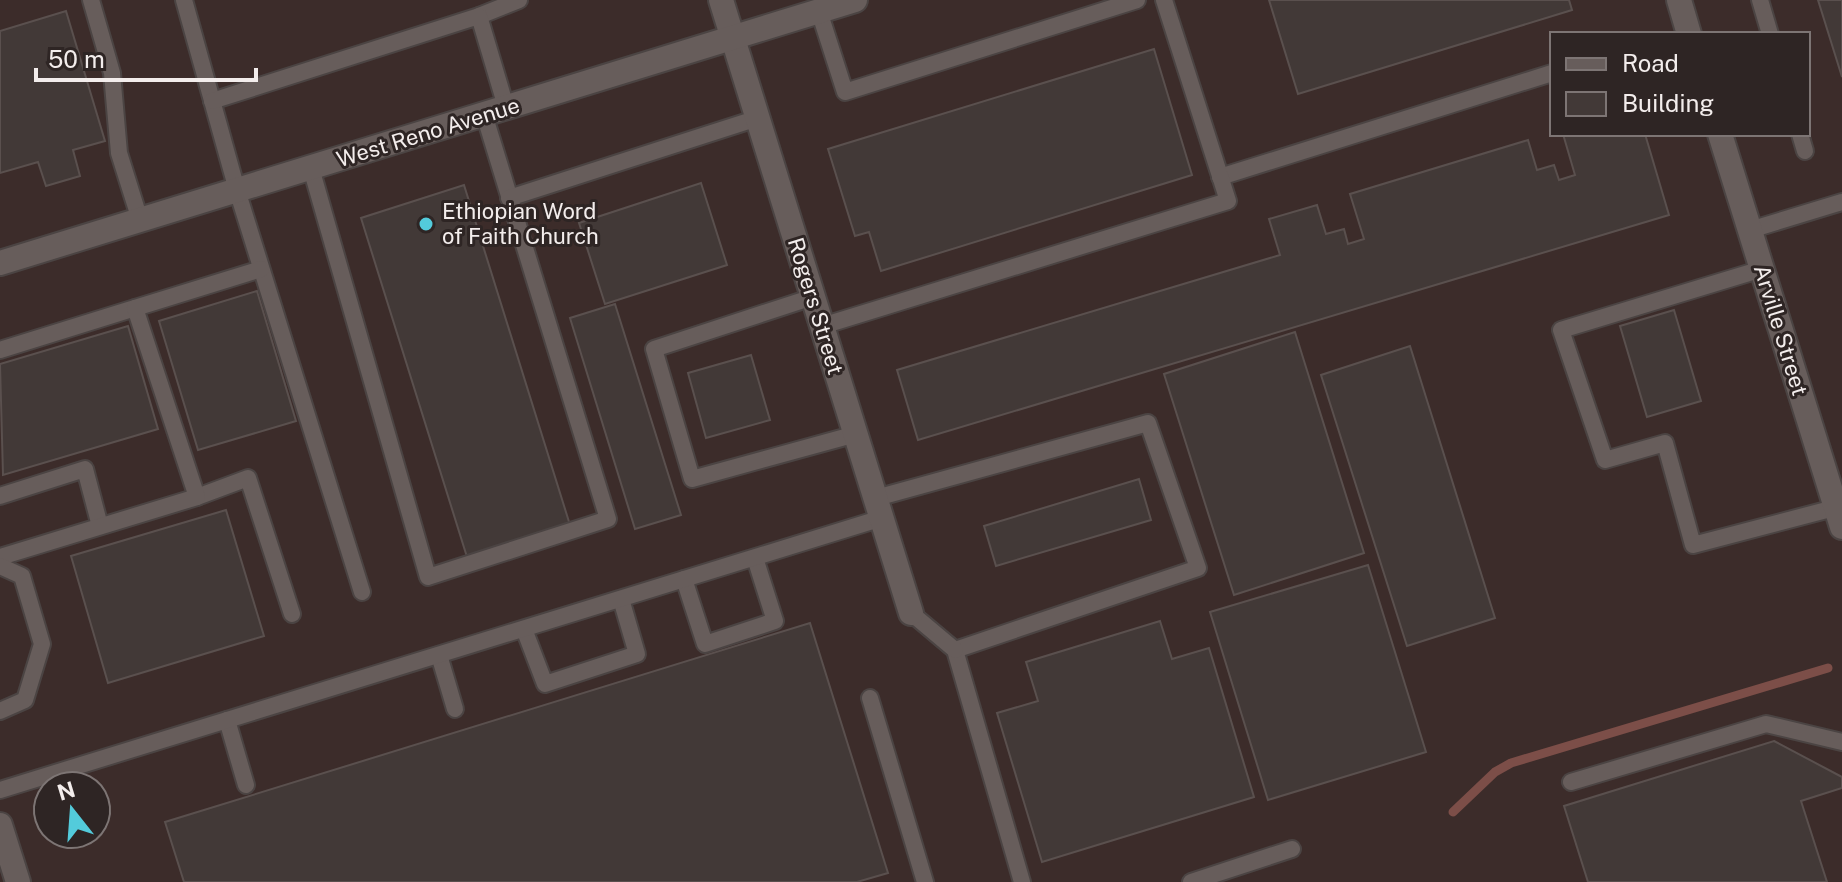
<svg xmlns="http://www.w3.org/2000/svg" width="1842" height="882" font-family="'Public Sans',sans-serif">
	<rect width="100%" height="100%" fill="#2e2524"/>
	<path fill="#3c2c2a" fill-rule="evenodd" d="M0,0H1842V882H0ZM1552,34H1808V134H1552ZM48,786H96V834H48Z"/>
	<g fill="none" stroke-linecap="round" stroke-linejoin="round">
		<polyline stroke="#7c4e48" stroke-width="9" points="1453,812 1495,772 1511,763 1828,668"/>
	</g>
	<g fill="#423937" stroke="#5a504e" stroke-width="2">
		<polygon points="1269,0 1569,0 1572,10 1298,94"/>
		<polygon points="1818,0 1842,0 1842,77"/>
		<polygon points="66,11 105,141 73,150 80,176 46,186 38,162 0,173 0,31"/>
		<polygon points="1154,49 1192,175 881,271 869,232 855,236 828,149"/>
		<polygon points="1563,134 1645,134 1669,215 918,440 897,370 1280,255 1269,219 1317,205 1326,234 1344,229 1348,244 1364,239 1350,194 1528,140 1537,170 1554,165 1559,180 1575,175"/>
		<polygon points="701,183 727,265 605,304 579,223"/>
		<polygon points="464,185 570,525 467,557 361,218"/>
		<polygon points="257,291 296,421 198,450 159,321"/>
		<polygon points="615,304 681,515 635,529 570,318"/>
		<polygon points="1674,310 1701,401 1647,417 1620,326"/>
		<polygon points="128,326 158,429 3,475 0,364"/>
		<polygon points="1295,332 1364,553 1234,595 1164,374"/>
		<polygon points="1410,346 1495,618 1407,646 1321,375"/>
		<polygon points="751,355 770,420 706,438 688,373"/>
		<polygon points="1139,479 1151,520 996,566 984,526"/>
		<polygon points="226,510 264,636 108,683 71,556"/>
		<polygon points="1368,565 1426,752 1268,800 1210,612"/>
		<polygon points="1160,621 1172,659 1209,648 1254,797 1042,862 997,713 1038,701 1026,662"/>
		<polygon points="810,623 888,873 857,882 184,882 165,822"/>
		<polygon points="1774,741 1842,777 1842,788 1801,801 1827,882 1588,882 1564,806"/>
	</g>
	<g fill="none" stroke-linecap="round" stroke-linejoin="round">
		<defs>
			<g id="service">
				<polyline points="91,0 112,73 119,153 140,220"/>
				<polyline points="184,0 237,190 362,592"/>
				<polyline points="1760,0 1770,34"/>
				<polyline points="819,11 845,92 1137,0"/>
				<polyline points="479,16 519,0"/>
				<polyline points="212,101 479,16 506,107"/>
				<polyline points="1800,134 1805,151"/>
				<polyline points="311,168 428,577 608,519 484,114"/>
				<polyline points="1220,177 1552,73"/>
				<polyline points="509,198 758,118"/>
				<polyline points="1750,230 1842,202"/>
				<polyline points="1762,269 1561,330 1605,460 1665,443 1693,545 1842,506"/>
				<polyline points="813,297 654,349 692,479 856,434"/>
				<polyline points="822,326 1228,201 1164,0"/>
				<polyline points="0,350 135,308"/>
				<polyline points="0,496 85,469 100,526"/>
				<polyline points="197,497 248,478 292,614"/>
				<polyline points="876,498 1148,423 1198,568 955,650 1022,882"/>
				<polyline points="0,557 197,497 135,308 261,269"/>
				<polyline points="0,566 22,576 42,644 25,700 0,711"/>
				<polyline points="684,579 705,644 775,621 755,558"/>
				<polyline points="911,613 955,650"/>
				<polyline points="524,629 545,684 637,654 621,599"/>
				<polyline points="439,655 455,709"/>
				<polyline points="870,698 925,882"/>
				<polyline points="227,720 246,785"/>
				<polyline points="1571,782 1766,724 1842,742"/>
				<polyline points="0,790 882,518"/>
				<polyline points="1191,882 1292,849"/>
			</g>
			<polyline id="minor" points="721,0 911,613"/>
			<g id="tertiary">
				<polyline points="1679,0 1689,34"/>
				<polyline points="1720,134 1842,527"/>
				<polyline points="0,263 855,0"/>
				<polyline points="0,825 18,882"/>
			</g>
		</defs>
		<use href="#service" stroke="#4b4443" stroke-width="20"/>
		<use href="#minor" stroke="#4b4443" stroke-width="28"/>
		<use href="#tertiary" stroke="#4b4443" stroke-width="28"/>
		<use href="#service" stroke="#675d5b" stroke-width="16"/>
		<use href="#minor" stroke="#675d5b" stroke-width="24"/>
		<use href="#tertiary" stroke="#675d5b" stroke-width="24"/>
	</g>
	<circle fill="#53cbdb" stroke="#2e2524" stroke-width="3" cx="426" cy="224" r="8"/>
	<g text-anchor="middle" stroke-width="6" stroke-linejoin="round" paint-order="stroke">
		<g font-size="22" fill="#f3edec" stroke="#2e2524">
			<text transform="translate(428 132) rotate(-17)" y="8">West Reno Avenue</text>
			<text transform="translate(816 306) rotate(73)" y="8">Rogers Street</text>
			<text transform="translate(1781 330) rotate(73)" y="8">Arville Street</text>
		</g>
		<g font-size="22" fill="#f3edec" stroke="#2e2524" text-anchor="start">
			<text x="442" y="219">Ethiopian Word<tspan x="442" dy="25">of Faith Church</tspan></text>
		</g>
	</g>
	<rect x="1550" y="32" width="260" height="104" fill="#2e2524" stroke="#7d7574" stroke-width="2"/>
	<rect x="1566" y="58" width="40" height="12" fill="#675d5b" stroke="#7d7574" stroke-width="2"/>
	<text x="1622" y="72" font-size="24" fill="#f3edec">Road</text>
	<rect x="1566" y="92" width="40" height="24" fill="#423937" stroke="#7d7574" stroke-width="2"/>
	<text x="1622" y="112" font-size="24" fill="#f3edec">Building</text>
	<g transform="translate(72 810) rotate(343)"><circle r="38" fill="#2e2524" stroke="#7d7574" stroke-width="2"/>
	<path d="M0-6L14 30L0 20L-14 30Z" fill="#53cbdb"/>
	<text y="-12" font-size="22" font-weight="bold" text-anchor="middle" fill="#f3edec">N</text>
	</g>
	<path d="M36 68v12h220v-12" fill="none" stroke="#f3edec" stroke-width="4"/>
	<text x="48" y="68" font-size="24" fill="#f3edec" stroke="#2e2524" stroke-width="6" paint-order="stroke">50 m</text>
</svg>
